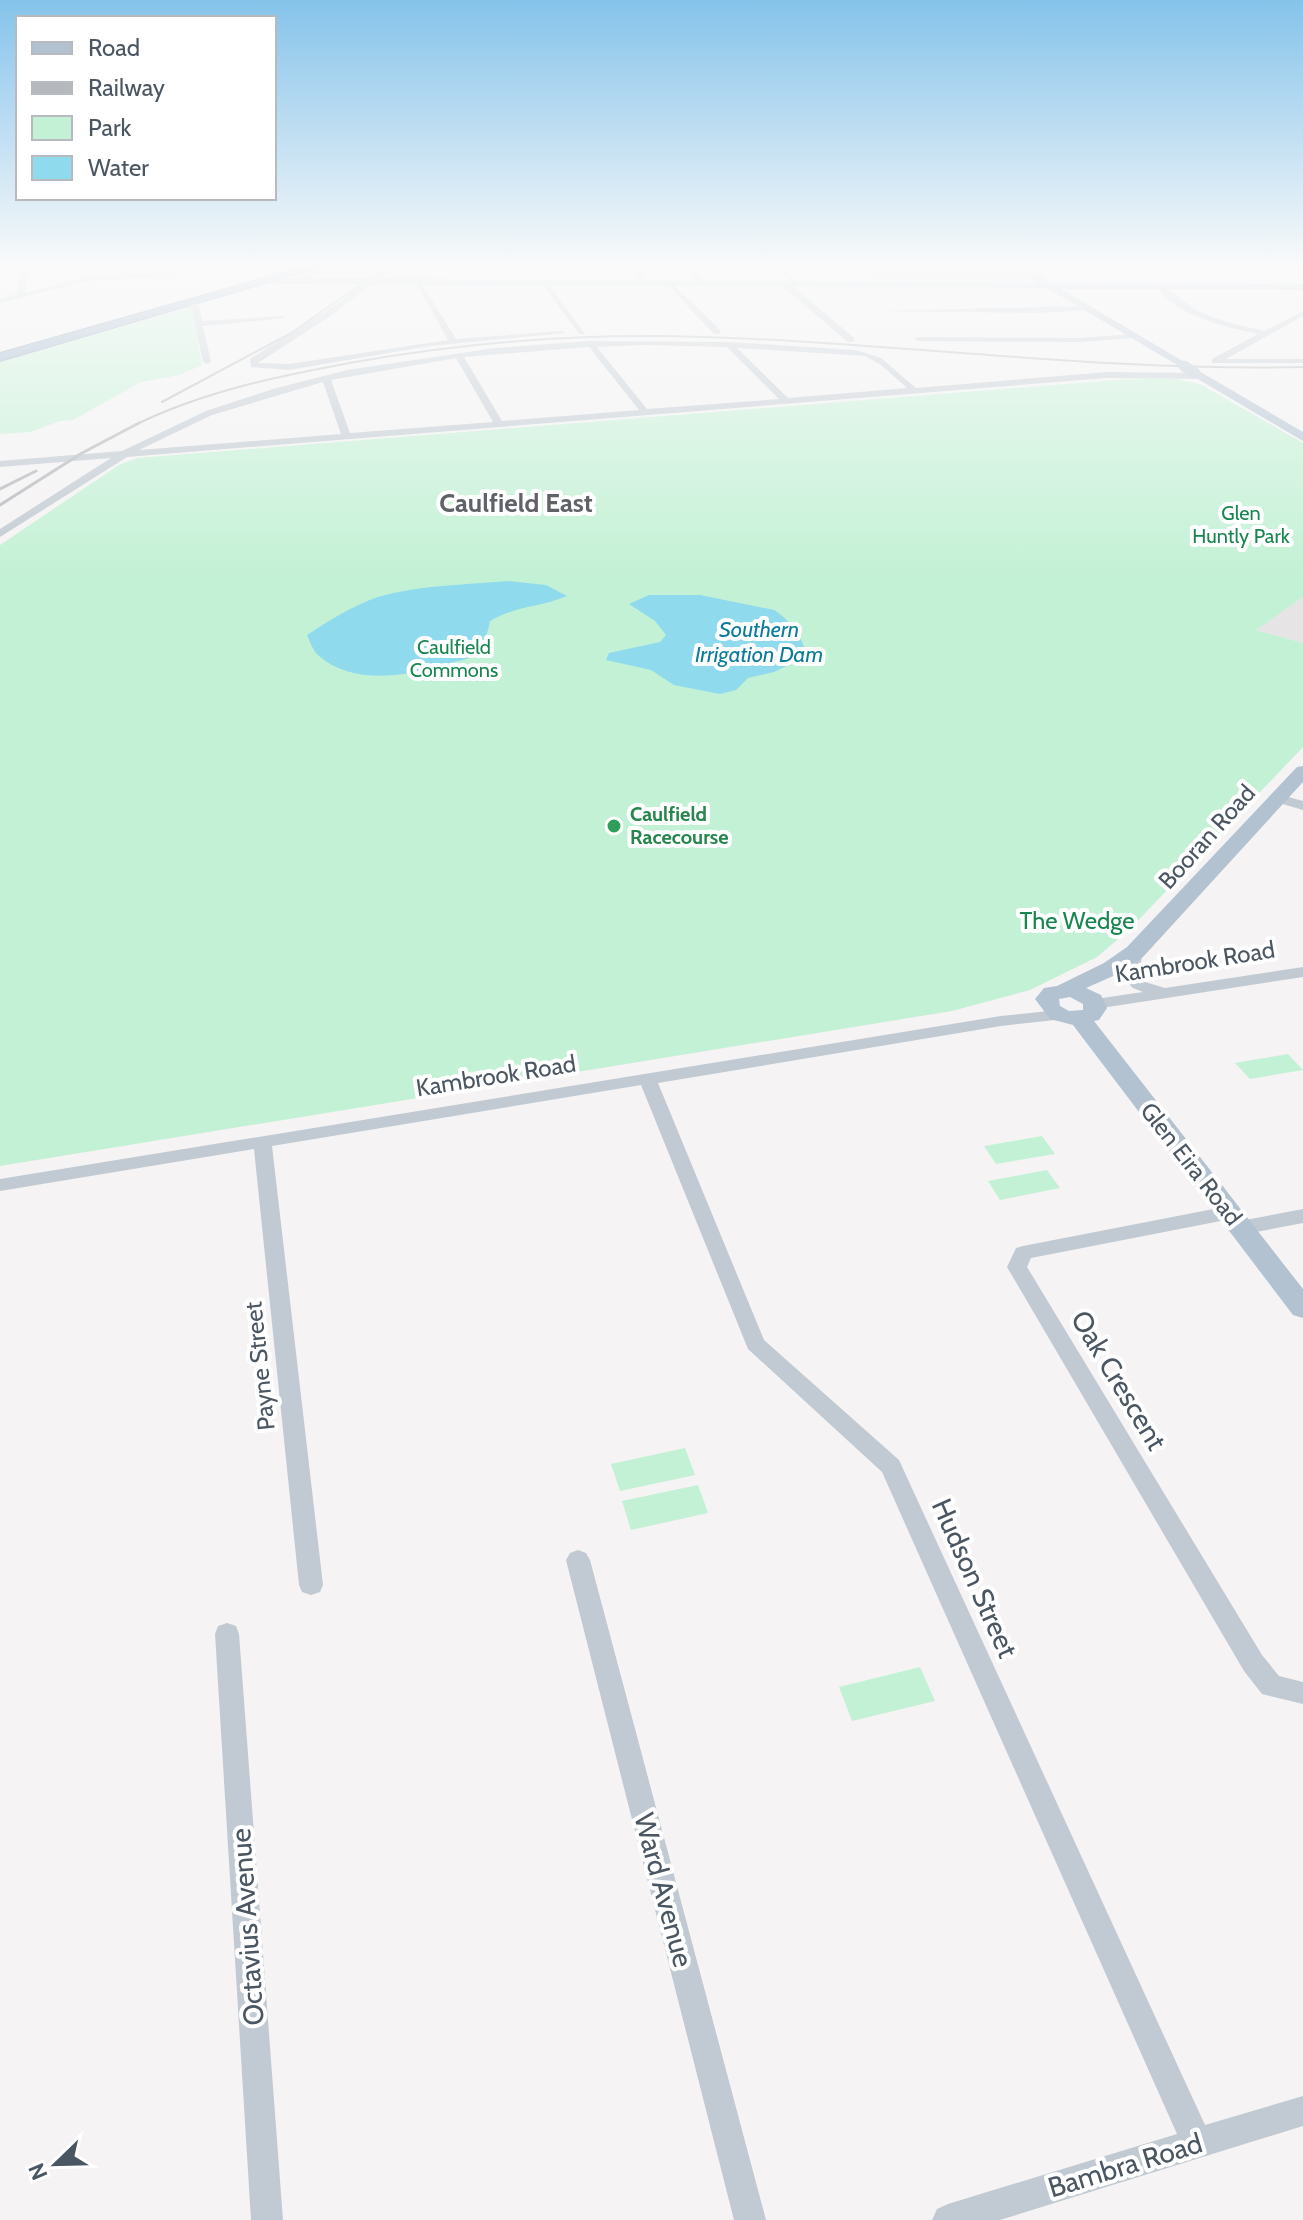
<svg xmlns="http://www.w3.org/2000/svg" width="1303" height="2220" font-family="Cabin,sans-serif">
	<rect width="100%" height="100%" fill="#f5f3f3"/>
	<g fill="#e6e4e5">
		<polygon points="859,267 1007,268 1031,282 880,282"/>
		<polygon points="1303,597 1303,643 1255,630"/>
	</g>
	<g fill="#c3f1d5">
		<polygon points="191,307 202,365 180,375 141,382 73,420 60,421 31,432 0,434 0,362"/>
		<polygon points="1128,379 1175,379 1200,384 1303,443 1303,597 1256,630 1303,643 1303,747 1130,929 1097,957 1030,990 952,1011 0,1166 0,545 119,465 137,458"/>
		<polygon points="1288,1054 1303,1070 1250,1079 1235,1063"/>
		<polygon points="1042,1136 1055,1154 996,1164 984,1146"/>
		<polygon points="1047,1170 1060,1188 1000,1200 988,1181"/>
		<polygon points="685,1448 695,1475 620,1491 611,1464"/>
		<polygon points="698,1485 708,1513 631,1530 622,1501"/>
		<polygon points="920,1667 935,1701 852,1721 839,1687"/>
	</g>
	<g fill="#90daee">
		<path d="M507,581L546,585L567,596C541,607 515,606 490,621C488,631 484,647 475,655C468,660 453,662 445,664C406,677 352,685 319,656C313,651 310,642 307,635C330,620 352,606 378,597C419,585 465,585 507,581Z"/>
		<path d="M649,595H700L774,610C787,617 802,637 806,652L791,664L774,672L748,678L736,690L720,694L674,685L651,670L606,660L609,653L660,642L666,635L655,621L629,604Z"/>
	</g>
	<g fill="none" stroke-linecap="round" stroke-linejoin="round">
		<defs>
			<polygon id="highway" points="306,266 324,266 0,361 0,353"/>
		</defs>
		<use href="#highway" stroke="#7690ad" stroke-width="2"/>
		<g fill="#c1cad2" fill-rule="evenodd">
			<polygon points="0,266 31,266 27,268 25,293 88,277 294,267 88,281 0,303 0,299 17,294 20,269 0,270"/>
			<polygon points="327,266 338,266 304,280 297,278"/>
			<polygon points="388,266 396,266 329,317 258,363 289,364 448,340 416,283 420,281 456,339 561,331 565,333 430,346 289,370 251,367 250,359 323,313"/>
			<polygon points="626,266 633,266 649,286 643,286"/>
			<polygon points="682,266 689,266 706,286 700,286"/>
			<polygon points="772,266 780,266 801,284 794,286"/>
			<polygon points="1039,266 1073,266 1021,272 1017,270"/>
			<polygon points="540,281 546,281 585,334 579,334"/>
			<polygon points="665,282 671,282 720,330 720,334 714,334"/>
			<polygon points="782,282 788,282 854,338 854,342 848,342 782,286"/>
			<path d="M1156,284C1169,286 1185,304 1198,311C1219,321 1242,326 1265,331L1303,311V316L1226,359H1303V363H1212V359L1258,334C1229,328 1168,314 1156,284Z"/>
			<polygon points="189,302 199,306 202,321 282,316 286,318 203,326 211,362 207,364 203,362 191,307 185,304"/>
			<polygon points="1086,306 1089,310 1038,313 876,311"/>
			<polygon points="1133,334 1136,338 1078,342 918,341 914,339 918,337 1078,338"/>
			<path d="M590,341L729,342L856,350L881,358L916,388L1107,372L1200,373L1204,376L1200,379L1107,378L127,457L0,537V529L111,458L0,467V461L122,451L206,411L273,389L347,370L495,348ZM644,345L727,347L779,399L647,409L597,347ZM589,347L639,410L502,421L464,357ZM737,348L865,356L881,365L907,388L788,398ZM456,358L493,422L350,433L331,380ZM323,382L341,434L139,450L212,415Z"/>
			<polygon points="1277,794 1303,801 1303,810 1272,801 1272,795"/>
			<polygon points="1135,947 1143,952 1138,976 1145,982 1165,988 1303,967 1303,977 1095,1009 1089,1008 1087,1004 1089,1000 1143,992 1133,988 1122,977 1127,952"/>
			<polygon points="1058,1010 1066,1015 1064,1019 1001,1026 658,1083 764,1340 899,1460 1205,2125 1303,2096 1303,2126 1000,2220 932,2220 937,2209 948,2204 1177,2134 882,1472 748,1349 641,1085 272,1146 323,1585 320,1592 311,1595 302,1592 299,1585 254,1149 0,1191 0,1179 1001,1016"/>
			<polygon points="1229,1206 1239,1213 1236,1218 1031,1258 1027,1267 1262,1655 1279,1676 1303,1682 1303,1704 1262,1694 1244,1671 1007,1267 1016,1248 1023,1246"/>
			<polygon points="1303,1209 1303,1223 1240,1235 1233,1233 1230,1228 1233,1223 1240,1221"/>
			<polygon points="578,1550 586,1553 590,1560 766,2220 734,2220 566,1560 570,1553"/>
			<polygon points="227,1623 236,1626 239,1634 283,2220 251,2220 215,1634 218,1626"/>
		</g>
		<g fill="#b3c2d1" fill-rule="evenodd">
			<polygon points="1012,266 1023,266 1051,283 1303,284 1303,290 1061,289 1188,364 1190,366 1184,369 1047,288 271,284 266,281 271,278 1037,283"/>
			<polygon points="1191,371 1199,371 1303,432 1303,441 1191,375"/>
			<path d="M1303,766V782L1143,957L1120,973L1086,988L1101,995L1107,1008L1099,1020L1094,1021L1303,1289V1318L1293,1315L1073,1025L1050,1019L1035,999L1044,988L1057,986L1104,963L1127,947L1297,767ZM1070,997L1083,1004V1010L1069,1011L1060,1006L1059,999Z"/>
		</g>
		<use href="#highway" fill="#8ba5c1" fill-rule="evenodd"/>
		<g stroke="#b5b8bd" stroke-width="2">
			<polyline points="162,402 291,333 387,266"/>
			<path d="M135,425C204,391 279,376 355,362C457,344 559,335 662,336C877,339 1088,372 1303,367"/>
		</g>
		<g stroke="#b5b8bd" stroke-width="3">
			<polyline points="0,489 36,471"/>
			<polyline points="0,505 82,453 139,423"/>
		</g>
		<polyline stroke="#b3c2d1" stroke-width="11" points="1184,366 1195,373"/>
	</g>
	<linearGradient id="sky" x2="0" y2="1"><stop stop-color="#85c3ea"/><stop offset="0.46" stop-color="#fafafa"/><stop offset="1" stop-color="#fafafa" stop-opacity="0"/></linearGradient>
	<rect width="1303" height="577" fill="url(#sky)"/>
	<circle fill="#2e9e5b" stroke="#fff" stroke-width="3" cx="614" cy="826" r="8"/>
	<g text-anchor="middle" stroke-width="8" stroke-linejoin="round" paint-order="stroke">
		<g font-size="20" fill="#17864f" stroke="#fff">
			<text x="1241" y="520">Glen<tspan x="1241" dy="23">Huntly Park</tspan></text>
			<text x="454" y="654">Caulfield<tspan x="454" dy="23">Commons</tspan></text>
		</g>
		<g font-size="20" font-weight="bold" fill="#27864d" stroke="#fff" text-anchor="start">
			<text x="630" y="821">Caulfield<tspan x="630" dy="23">Racecourse</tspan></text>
		</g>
		<g font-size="22" font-style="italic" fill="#0c7c9b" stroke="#fff">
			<text x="759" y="637">Southern<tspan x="759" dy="25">Irrigation Dam</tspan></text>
		</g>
		<g font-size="24" fill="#4a5661" stroke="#fff">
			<text transform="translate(1207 837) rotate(-48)" y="8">Booran Road</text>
			<text transform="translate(1195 962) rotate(-9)" y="8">Kambrook Road</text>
			<text transform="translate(496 1076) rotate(-9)" y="8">Kambrook Road</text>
			<text transform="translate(1191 1164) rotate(52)" y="8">Glen Eira Road</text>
			<text transform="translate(260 1366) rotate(-96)" y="8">Payne Street</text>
		</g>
		<g font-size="24" fill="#17864f" stroke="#fff">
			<text x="1077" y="929">The Wedge</text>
		</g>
		<g font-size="26" font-weight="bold" fill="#5f6368" stroke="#fff">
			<text x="516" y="512">Caulfield East</text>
		</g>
		<g font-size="28" fill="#4a5661" stroke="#fff">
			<text transform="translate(1119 1380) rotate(59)" y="10">Oak Crescent</text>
			<text transform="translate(975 1578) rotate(66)" y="10">Hudson Street</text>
			<text transform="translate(664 1890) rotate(75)" y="10">Ward Avenue</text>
			<text transform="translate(247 1927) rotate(-94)" y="10">Octavius Avenue</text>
			<text transform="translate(1125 2165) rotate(-17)" y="10">Bambra Road</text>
		</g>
	</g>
	<rect x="16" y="16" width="260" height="184" fill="#ffffff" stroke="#b7bbc0" stroke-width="2"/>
	<rect x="32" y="42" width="40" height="12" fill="#b3c2d1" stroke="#b7bbc0" stroke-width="2"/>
	<text x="88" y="56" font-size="24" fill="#4a5661">Road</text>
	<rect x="32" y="82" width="40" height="12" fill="#b5b8bd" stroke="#b7bbc0" stroke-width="2"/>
	<text x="88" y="96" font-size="24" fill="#4a5661">Railway</text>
	<rect x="32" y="116" width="40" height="24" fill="#c3f1d5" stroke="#b7bbc0" stroke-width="2"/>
	<text x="88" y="136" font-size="24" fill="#4a5661">Park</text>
	<rect x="32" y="156" width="40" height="24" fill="#90daee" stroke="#b7bbc0" stroke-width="2"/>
	<text x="88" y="176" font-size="24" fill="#4a5661">Water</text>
	<g transform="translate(56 2164) rotate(247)" stroke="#ffffff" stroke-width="6" paint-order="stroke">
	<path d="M0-6L14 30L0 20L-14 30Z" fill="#4a5661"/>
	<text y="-12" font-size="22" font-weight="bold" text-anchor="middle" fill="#4a5661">N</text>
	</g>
</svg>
